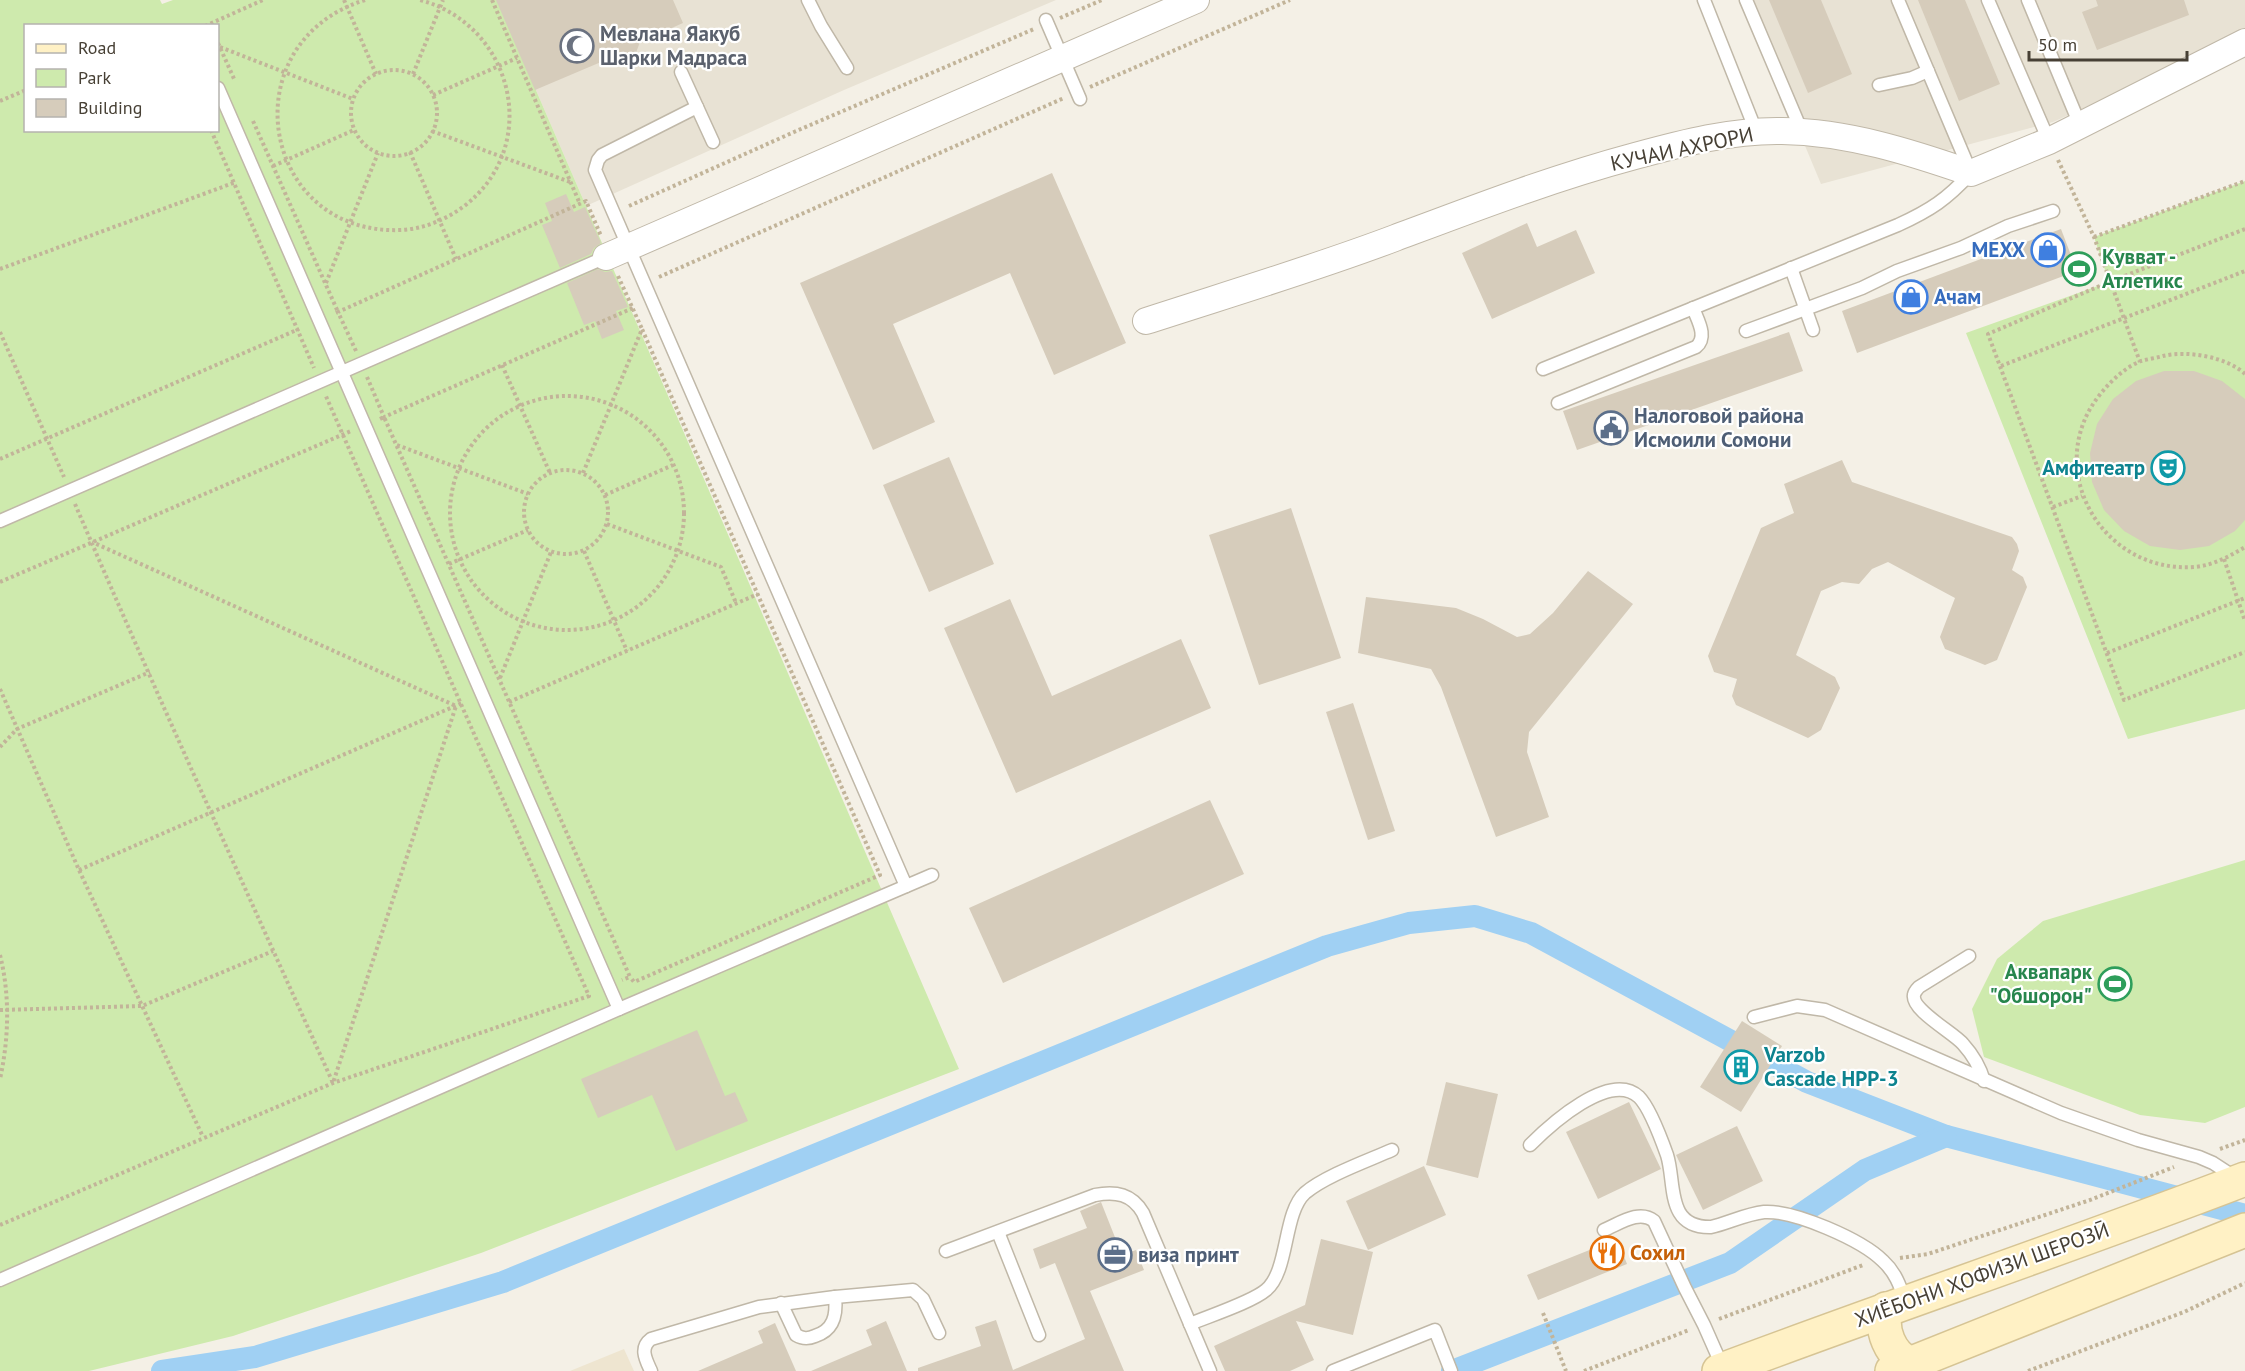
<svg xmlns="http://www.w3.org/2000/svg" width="2245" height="1371" font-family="'PT Sans',sans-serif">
	<rect width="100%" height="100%" fill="#f4f0e6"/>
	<g fill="#e8e2d4">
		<polygon points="497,0 1056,0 844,90 586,206"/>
		<polygon points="1744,0 2245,0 2245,35 2053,122 1821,184"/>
	</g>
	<polygon fill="#eee5d0" points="624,1349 634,1371 570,1371"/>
	<g fill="#ceeaad" fill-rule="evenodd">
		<path d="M0,0H160L162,4L173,0H497L959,1069L481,1253L233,1336L89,1371H0ZM26,26H218V130H26Z"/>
		<polygon points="2245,181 2245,709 2128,739 1966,333 2109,282 2094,237"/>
		<polygon points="2245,860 2245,1107 2205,1123 2140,1115 1984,1057 1972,1009 1997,959 2043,921"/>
	</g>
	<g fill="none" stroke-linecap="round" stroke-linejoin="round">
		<g stroke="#a0d0f3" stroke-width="22">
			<polyline points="162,1371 255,1357 503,1282 1327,946 1409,923 1475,916 1531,933 1807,1082 1946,1136 2245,1215"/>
			<polyline points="1452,1371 1730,1263 1865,1170 1946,1136"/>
		</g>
	</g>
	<g fill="#d6ccbb">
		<polygon points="496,0 673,0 683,23 640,42 634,58 624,66 612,66 601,62 535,90"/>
		<polygon points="1769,0 1821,0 1852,74 1808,93"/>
		<polygon points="1918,0 1965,0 2000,84 1959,101"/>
		<polygon points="2096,0 2184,0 2189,15 2097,50 2082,12 2098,6"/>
		<polygon points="1052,173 1126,343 1054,375 1010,273 893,324 935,422 873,450 800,283"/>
		<polygon points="566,194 574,212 585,207 601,243 594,248 591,254 560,268 542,225 552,221 545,203"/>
		<polygon points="1527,223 1537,247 1576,230 1595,273 1492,319 1462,253"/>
		<polygon points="2061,229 2077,271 1857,353 1842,311"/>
		<polygon points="598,269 605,272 612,271 628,307 616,311 624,330 602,339 595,321 584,325 567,283"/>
		<polygon points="1789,332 1803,371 1577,450 1563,411"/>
		<polygon points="2164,371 2194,371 2222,381 2245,399 2245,520 2235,531 2209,546 2180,550 2150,546 2124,531 2104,510 2092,482 2090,453 2097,424 2113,399 2136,381"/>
		<polygon points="949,457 994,564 929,592 883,485"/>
		<polygon points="1842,460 1852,482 2012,537 2017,544 2019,551 2012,570 2023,577 2027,587 1997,660 1985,665 1945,649 1940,637 1955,598 1888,562 1872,569 1859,584 1842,582 1821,591 1796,655 1835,677 1840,688 1821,730 1808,738 1736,705 1732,696 1737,679 1714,672 1708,656 1761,528 1794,513 1784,484"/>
		<polygon points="1291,508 1341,658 1259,685 1209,535"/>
		<polygon points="1588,571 1633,604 1529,732 1527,752 1549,817 1496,837 1441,687 1431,669 1358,653 1366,597 1456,608 1483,619 1517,637 1530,634 1553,613"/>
		<polygon points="1010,599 1052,696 1181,639 1211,708 1016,793 944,628"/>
		<polygon points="1353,703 1395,831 1368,840 1326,712"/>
		<polygon points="1210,800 1244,874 1003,983 969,908"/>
		<polygon points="1742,1021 1782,1046 1741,1112 1700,1087"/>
		<polygon points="697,1030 725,1096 735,1092 748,1121 676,1151 652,1095 598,1118 581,1079"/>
		<polygon points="1446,1082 1498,1094 1478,1178 1426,1165"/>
		<polygon points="1629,1102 1661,1169 1598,1199 1566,1132"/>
		<polygon points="1737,1126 1763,1181 1703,1210 1676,1155"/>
		<polygon points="1424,1166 1446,1215 1368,1250 1346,1201"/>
		<polygon points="1101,1202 1122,1255 1136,1250 1144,1270 1090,1291 1124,1371 918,1371 918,1368 981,1346 975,1327 996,1320 1013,1370 1085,1339 1055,1263 1040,1269 1033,1249 1087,1228 1080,1211"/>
		<polygon points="1321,1239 1373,1252 1353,1335 1296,1321 1314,1360 1290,1371 1225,1371 1214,1346 1305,1305"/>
		<polygon points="1617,1239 1627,1264 1538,1300 1527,1275"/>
		<polygon points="886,1321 907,1371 811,1371 872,1345 866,1330"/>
		<polygon points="775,1323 796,1371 698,1371 763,1343 758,1331"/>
	</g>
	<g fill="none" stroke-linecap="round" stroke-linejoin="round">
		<defs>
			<g id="service">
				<polyline points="808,0 821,26 847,68"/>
				<polyline points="1704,0 1756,131"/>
				<polyline points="1746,0 1802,132"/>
				<polyline points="1988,0 2049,141"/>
				<polyline points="2028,0 2080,125"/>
				<polyline points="1046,20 1080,99"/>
				<polyline points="681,72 697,107"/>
				<polyline points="1879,85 1912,78 1928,71"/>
				<polyline points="713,142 697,107 602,155 598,160 595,170 906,886"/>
				<polyline points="1791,268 1813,330"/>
				<polyline points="1746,331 1862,288 1897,271 1961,248 2008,226 2053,211"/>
				<path d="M1543,369L1898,225C1931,210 1947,199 1971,173L1898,0"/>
				<path d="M1558,403L1696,347C1708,337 1698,321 1693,308"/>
				<polyline points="0,521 606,257"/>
				<path d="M1969,956L1919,987C1917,989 1914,993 1914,995C1911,1010 1954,1033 1963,1044C1973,1055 1980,1067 1984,1081"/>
				<polyline points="619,1009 932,875"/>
				<polyline points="1754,1017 1797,1006 1825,1010 2061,1113 2138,1140 2199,1157 2213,1163 2236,1178"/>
				<path d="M1530,1145C1550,1125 1610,1070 1639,1097C1649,1107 1662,1141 1667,1155C1676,1183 1665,1228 1711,1227C1728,1223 1746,1214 1764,1212C1794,1210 1862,1240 1883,1261C1895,1272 1900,1285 1905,1301"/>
				<path d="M1604,1230C1619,1224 1639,1209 1654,1221L1685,1288L1704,1325L1723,1368"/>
				<polyline points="998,1232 1039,1335"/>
				<path d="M946,1251L1095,1195C1116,1191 1132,1194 1143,1213L1210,1371"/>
				<polyline points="0,1280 619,1009 218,88"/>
				<path d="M781,1303L796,1335C803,1339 808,1339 815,1336C834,1330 837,1315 835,1297"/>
				<path d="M1190,1324C1209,1316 1252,1302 1266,1290C1289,1271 1283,1213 1305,1193C1325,1176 1367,1161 1392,1150"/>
				<path d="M651,1371C646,1360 639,1348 651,1339L759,1307L835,1297L913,1290L923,1299L939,1333"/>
				<polyline points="1333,1371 1435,1330 1451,1371"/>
			</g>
			<g id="minor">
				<polyline points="606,257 1196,0"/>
				<path d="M1146,321C1229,294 1313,269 1395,238C1475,208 1553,178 1635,156C1683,143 1732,130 1782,131C1848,132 1910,152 1971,173L2049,141L2245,42"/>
			</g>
			<g id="secondary">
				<path d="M1886,1309C1880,1330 1890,1355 1910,1364"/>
				<path d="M1719,1371C1894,1305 2071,1246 2245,1179"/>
				<polyline points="1892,1371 2245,1230"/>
			</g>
		</defs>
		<use href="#service" stroke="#c0b8a8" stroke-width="15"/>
		<use href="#minor" stroke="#c0b8a8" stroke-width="28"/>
		<use href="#secondary" stroke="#d6c494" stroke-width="36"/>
		<g stroke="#c2b499" stroke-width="4" stroke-dasharray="3 3" stroke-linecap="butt">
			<polyline points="344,0 376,74"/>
			<path d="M365,0C228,43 261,236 401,230C423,229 445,220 463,207C543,147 514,25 420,0"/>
			<polyline points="492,0 580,204"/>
			<polyline points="1060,18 1102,0"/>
			<polyline points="205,26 263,0"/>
			<polyline points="218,43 235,81"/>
			<polyline points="220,47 353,99"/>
			<circle cx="394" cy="113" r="43"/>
			<polyline points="413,74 443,0"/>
			<polyline points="1090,87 1290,0"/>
			<polyline points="433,95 517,58"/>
			<polyline points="0,101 26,90"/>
			<polyline points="253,121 338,312 336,313"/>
			<polyline points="211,130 314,368"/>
			<polyline points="432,131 570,182"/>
			<polyline points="410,152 456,259"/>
			<polyline points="2058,160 2094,237 2140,362"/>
			<polyline points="273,166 354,130"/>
			<polyline points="629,206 794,132 1034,29"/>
			<polyline points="2245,229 2109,282 1988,334 2124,700 2245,652"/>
			<polyline points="2094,237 2245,181"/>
			<polyline points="0,269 236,182"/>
			<polyline points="618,276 642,329"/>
			<polyline points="659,277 1064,98"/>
			<polyline points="326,283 378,153"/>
			<polyline points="0,332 64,477"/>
			<polyline points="356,351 338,312 586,201 601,236"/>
			<polyline points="502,365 550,473"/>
			<polyline points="2001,366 2245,271"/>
			<path d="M2245,374C2227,357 2187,350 2163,356C2156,358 2148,359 2141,361C2126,367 2113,379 2102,392C2040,465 2100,574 2195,567C2214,565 2230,556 2245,547"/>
			<polyline points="367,377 384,417 633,308"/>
			<circle cx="567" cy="513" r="117"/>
			<polyline points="380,419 384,417 630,977 622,980"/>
			<polyline points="397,445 528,494"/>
			<polyline points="0,459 299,329"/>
			<circle cx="566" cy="512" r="42"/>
			<polyline points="583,473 642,329 880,875 634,982 630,977"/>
			<polyline points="605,495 673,465"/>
			<path d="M75,504C158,698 246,890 333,1083L456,706L92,542"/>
			<polyline points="2053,507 2082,496"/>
			<polyline points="607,524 721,567 736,603"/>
			<polyline points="584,551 627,651"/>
			<polyline points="2224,559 2245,621"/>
			<polyline points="449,564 528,530"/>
			<polyline points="0,582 351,431"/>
			<polyline points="2107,653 2245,598"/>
			<polyline points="500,678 551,552"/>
			<polyline points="0,689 79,870 203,1137"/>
			<polyline points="509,702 758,594"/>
			<polyline points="0,747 17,729 150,672"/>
			<polyline points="79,870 462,703"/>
			<path d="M0,955C10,995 9,1038 0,1079"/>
			<polyline points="0,1010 142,1006 273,951"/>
			<polyline points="2220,1149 2245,1140"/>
			<polyline points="0,1225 333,1083 589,996 325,394"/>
			<polyline points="1900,1258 1928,1254 2090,1200 2174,1167"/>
			<polyline points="1543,1313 1566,1371"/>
			<polyline points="1719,1319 1863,1265"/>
			<polyline points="1584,1371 1689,1330"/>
			<polyline points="2028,1371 2184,1312 2245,1283"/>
		</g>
		<use href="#service" stroke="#fff" stroke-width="12"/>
		<use href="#minor" stroke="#fff" stroke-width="26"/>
		<use href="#secondary" stroke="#fff1c5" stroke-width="33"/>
	</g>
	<defs>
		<symbol id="mosque-ring" viewBox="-11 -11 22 22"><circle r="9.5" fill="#fff" stroke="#6b7280" stroke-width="1.5"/><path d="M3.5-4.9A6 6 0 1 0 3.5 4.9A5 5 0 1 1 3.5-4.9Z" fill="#6b7280"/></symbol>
		<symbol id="shop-ring" viewBox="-11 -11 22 22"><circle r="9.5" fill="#fff" stroke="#3f7fe0" stroke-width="1.5"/><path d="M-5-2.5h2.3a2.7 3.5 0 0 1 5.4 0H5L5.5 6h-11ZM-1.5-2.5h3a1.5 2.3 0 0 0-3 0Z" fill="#3f7fe0"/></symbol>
		<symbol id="stadium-ring" viewBox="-11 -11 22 22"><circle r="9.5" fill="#fff" stroke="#2e9e5b" stroke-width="1.5"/><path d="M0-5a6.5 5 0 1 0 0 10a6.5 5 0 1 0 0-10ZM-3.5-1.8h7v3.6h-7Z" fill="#2e9e5b"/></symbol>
		<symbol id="civic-ring" viewBox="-11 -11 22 22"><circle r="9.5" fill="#fff" stroke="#5c6f8a" stroke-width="1.5"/><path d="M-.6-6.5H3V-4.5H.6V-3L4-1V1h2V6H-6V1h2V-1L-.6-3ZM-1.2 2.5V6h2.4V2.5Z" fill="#5c6f8a"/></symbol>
		<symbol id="theatre-ring" viewBox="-11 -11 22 22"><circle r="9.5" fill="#fff" stroke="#0f9aa8" stroke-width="1.5"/><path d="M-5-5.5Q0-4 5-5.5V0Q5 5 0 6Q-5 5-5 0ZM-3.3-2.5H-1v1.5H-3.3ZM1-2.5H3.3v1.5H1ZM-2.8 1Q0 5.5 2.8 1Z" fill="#0f9aa8"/></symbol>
		<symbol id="building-ring" viewBox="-11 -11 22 22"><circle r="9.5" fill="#fff" stroke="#0f9aa8" stroke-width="1.5"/><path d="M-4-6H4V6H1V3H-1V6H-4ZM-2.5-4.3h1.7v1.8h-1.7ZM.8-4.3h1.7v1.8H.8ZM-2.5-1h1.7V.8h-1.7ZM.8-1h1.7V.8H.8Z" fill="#0f9aa8"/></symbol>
		<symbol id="restaurant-ring" viewBox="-11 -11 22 22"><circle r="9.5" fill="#fff" stroke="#e8710a" stroke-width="1.5"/><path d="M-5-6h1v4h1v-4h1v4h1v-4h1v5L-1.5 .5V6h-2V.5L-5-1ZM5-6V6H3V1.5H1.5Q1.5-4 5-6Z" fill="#e8710a"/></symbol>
		<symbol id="office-ring" viewBox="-11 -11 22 22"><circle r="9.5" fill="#fff" stroke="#5c6f8a" stroke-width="1.5"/><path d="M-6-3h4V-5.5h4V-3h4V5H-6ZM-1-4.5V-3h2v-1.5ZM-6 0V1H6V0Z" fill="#5c6f8a"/></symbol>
	</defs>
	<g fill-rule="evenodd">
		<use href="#mosque-ring" x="558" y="27" width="38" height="38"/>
		<use href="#shop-ring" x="2029" y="231" width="38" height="38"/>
		<use href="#stadium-ring" x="2060" y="250" width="38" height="38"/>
		<use href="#shop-ring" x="1892" y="278" width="38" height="38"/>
		<use href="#civic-ring" x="1592" y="409" width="38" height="38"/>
		<use href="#theatre-ring" x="2149" y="449" width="38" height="38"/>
		<use href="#stadium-ring" x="2096" y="965" width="38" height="38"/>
		<use href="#building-ring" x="1722" y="1048" width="38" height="38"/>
		<use href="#restaurant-ring" x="1588" y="1234" width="38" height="38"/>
		<use href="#office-ring" x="1096" y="1236" width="38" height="38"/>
	</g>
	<g text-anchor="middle" stroke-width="4.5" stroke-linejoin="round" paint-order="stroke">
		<g font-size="21" font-weight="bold" fill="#5b616d" stroke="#fff" text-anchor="start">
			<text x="600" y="41">Мевлана Яакуб<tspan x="600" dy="24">Шарки Мадраса</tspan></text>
		</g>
		<g font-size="21" fill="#474035" stroke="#fff">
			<text transform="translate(1682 149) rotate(-12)" y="7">КУЧАИ АХРОРИ</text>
			<text transform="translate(1982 1275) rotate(-20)" y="7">ХИЁБОНИ ҲОФИЗИ ШЕРОЗӢ</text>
		</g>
		<g font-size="21" font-weight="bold" fill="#366cbe" stroke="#fff" text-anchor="end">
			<text x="2025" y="257">MEXX</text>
			<text x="1934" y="304" text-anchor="start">Ачам</text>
		</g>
		<g font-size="21" font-weight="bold" fill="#27864d" stroke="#fff" text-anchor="start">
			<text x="2102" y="264">Кувват -<tspan x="2102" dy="24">Атлетикс</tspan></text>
			<text x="2092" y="979" text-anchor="end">Аквапарк<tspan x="2092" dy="24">"Обшорон"</tspan></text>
		</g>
		<g font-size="21" font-weight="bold" fill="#4e5e75" stroke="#fff" text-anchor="start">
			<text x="1634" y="423">Налоговой района<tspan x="1634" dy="24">Исмоили Сомони</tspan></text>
			<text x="1138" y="1262">виза принт</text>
		</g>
		<g font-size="21" font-weight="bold" fill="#0d838f" stroke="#fff" text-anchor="end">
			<text x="2145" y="475">Aмфитеатр</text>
			<text x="1764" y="1062" text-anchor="start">Varzob<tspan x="1764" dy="24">Cascade HPP-3</tspan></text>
		</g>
		<g font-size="21" font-weight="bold" fill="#c56008" stroke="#fff" text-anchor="start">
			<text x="1630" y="1260">Сохил</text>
		</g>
	</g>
	<rect x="24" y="24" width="195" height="108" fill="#ffffff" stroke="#b5b3ae" stroke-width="1.5"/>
	<rect x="36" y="44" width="30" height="9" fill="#fff1c5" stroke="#b5b3ae" stroke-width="1.5"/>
	<text x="78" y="54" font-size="18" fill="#474035">Road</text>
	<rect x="36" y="69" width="30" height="18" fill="#ceeaad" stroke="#b5b3ae" stroke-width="1.5"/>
	<text x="78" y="84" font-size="18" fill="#474035">Park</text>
	<rect x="36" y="99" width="30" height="18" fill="#d6ccbb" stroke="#b5b3ae" stroke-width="1.5"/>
	<text x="78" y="114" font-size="18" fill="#474035">Building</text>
	<path d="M2029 51v9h158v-9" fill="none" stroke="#474035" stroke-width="3"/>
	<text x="2038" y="51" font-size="18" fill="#474035" stroke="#ffffff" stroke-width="4.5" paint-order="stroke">50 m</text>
</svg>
